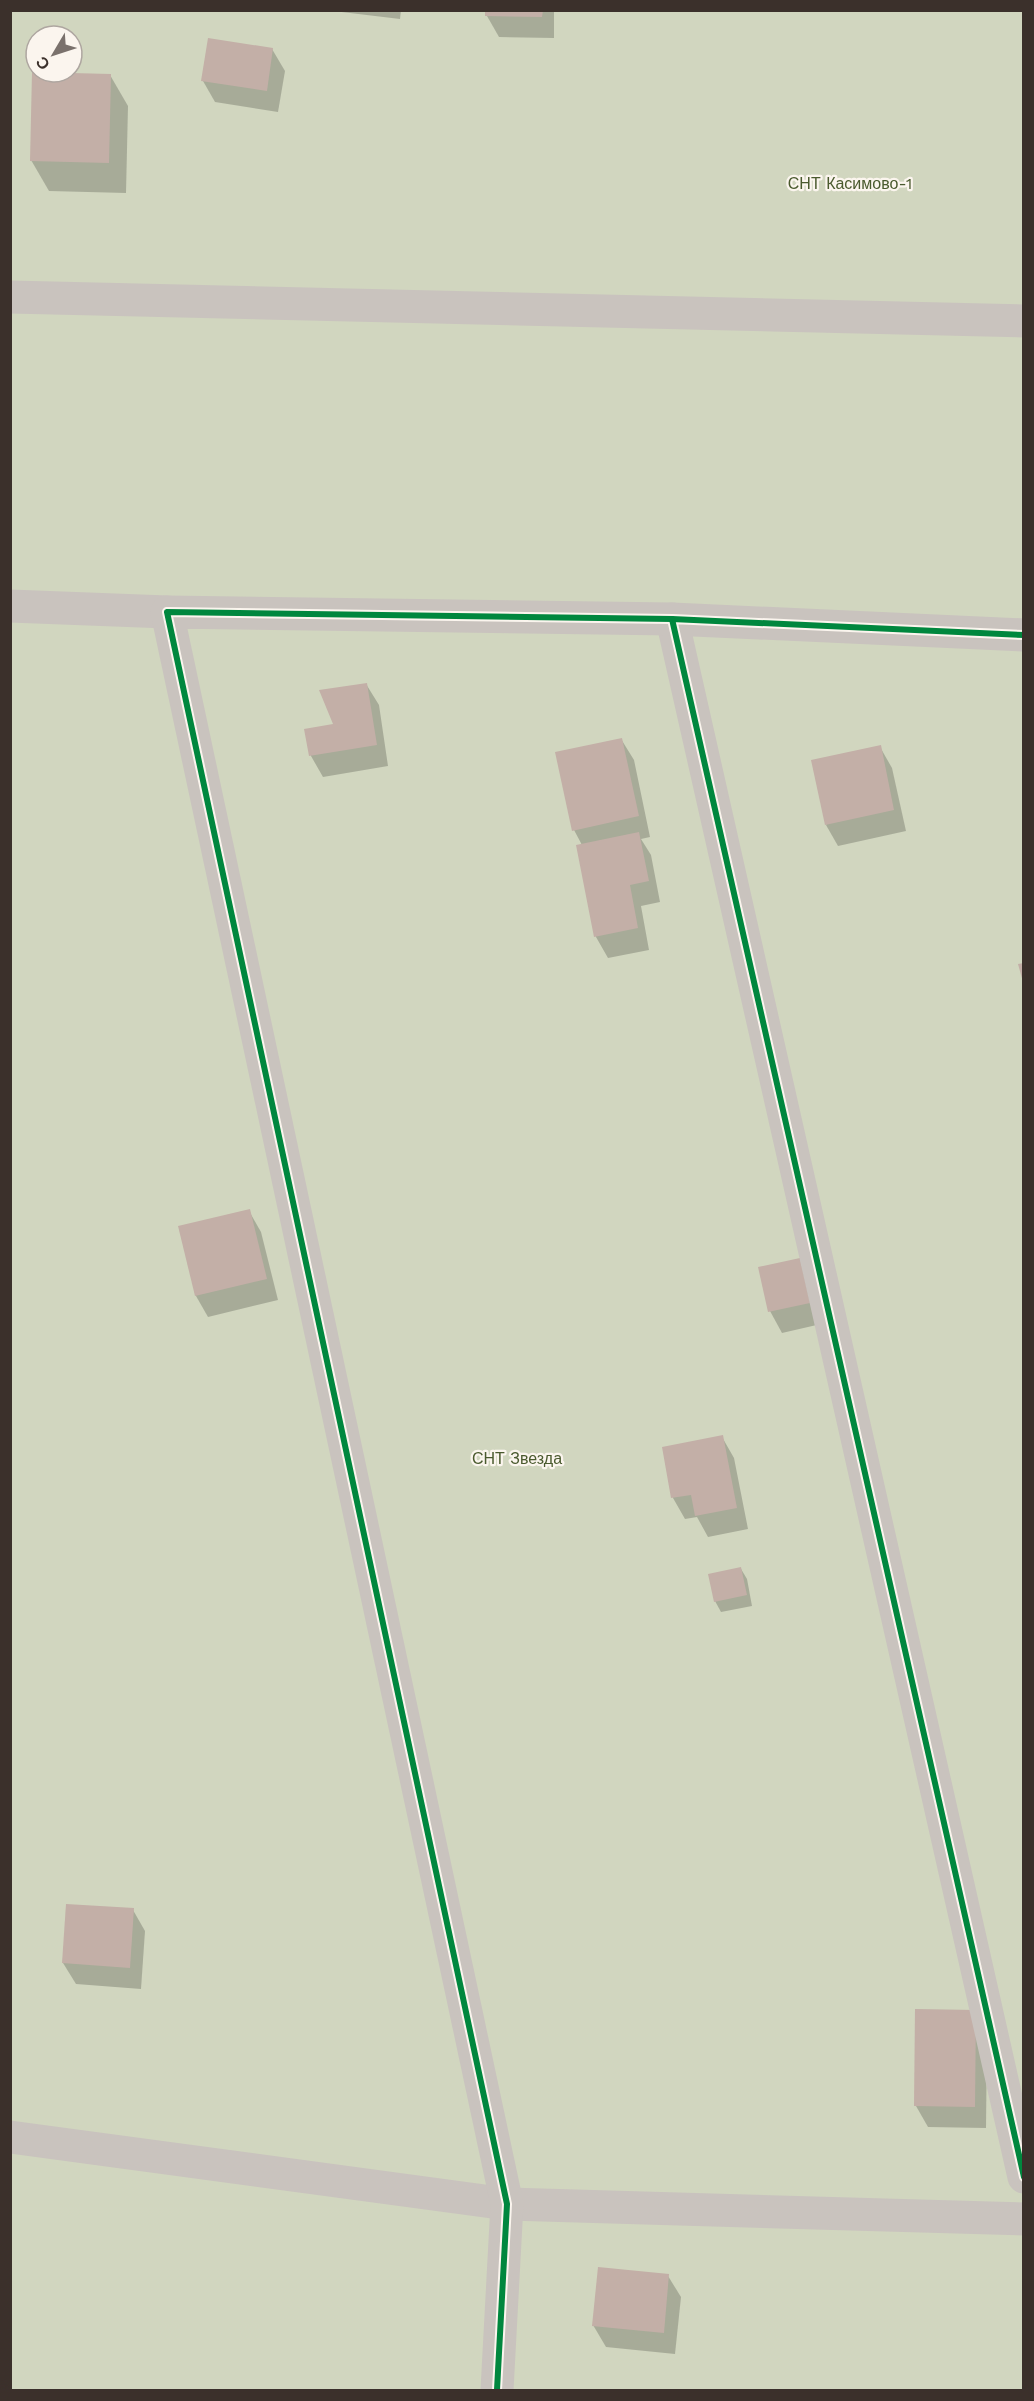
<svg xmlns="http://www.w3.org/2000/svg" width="1034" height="2401" font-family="'Work Sans',sans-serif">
	<rect width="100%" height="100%" fill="#f0ebe5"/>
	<path fill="#d1d6bf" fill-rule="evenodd" d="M11,11H1023V2390H11ZM36,36H72V72H36Z"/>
	<g fill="#0003">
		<polygon points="325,10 401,10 400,19"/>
		<polygon points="487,10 554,10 554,38 499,37 487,16"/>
		<polygon points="272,49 285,71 278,112 215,102 203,81"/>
		<polygon points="110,75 128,106 126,193 49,191 31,160"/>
		<polygon points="366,684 379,705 388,766 323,777 311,756 306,730 335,725"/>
		<polygon points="621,739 634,760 650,837 641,839 651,855 660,902 641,906 649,950 608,958 596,937 577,846 582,845 574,830"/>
		<polygon points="880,747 892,768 906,831 838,846 826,825"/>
		<polygon points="249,1211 261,1232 278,1300 208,1317 196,1296 180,1227"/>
		<polygon points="799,1259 821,1324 782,1333 770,1311"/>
		<polygon points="722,1437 734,1458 748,1529 708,1537 697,1517 685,1519 673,1498 664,1448"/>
		<polygon points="741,1569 747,1579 752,1606 721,1612 715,1601"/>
		<polygon points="133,1910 145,1931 141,1989 76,1984 63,1963"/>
		<polygon points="917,2011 987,2033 986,2128 928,2127 916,2106"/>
		<polygon points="668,2276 681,2297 675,2354 606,2347 593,2325"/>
	</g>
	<g fill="#c3afa7">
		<polygon points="485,10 543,10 542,17 485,16"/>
		<polygon points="208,38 273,48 267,91 201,81"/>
		<polygon points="32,72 111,74 109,163 30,161"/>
		<polygon points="367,683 377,745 309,756 304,729 333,724 319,690"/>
		<polygon points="622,738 639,816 572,831 555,752"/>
		<polygon points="881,745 894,810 825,825 811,760"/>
		<polygon points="639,832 649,881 630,885 638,928 594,937 576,845"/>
		<polygon points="1024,963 1024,982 1023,982 1018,964"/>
		<polygon points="250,1209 267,1279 195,1296 178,1226"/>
		<polygon points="800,1258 810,1303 768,1312 758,1267"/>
		<polygon points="723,1435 737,1508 695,1516 691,1495 671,1498 662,1447"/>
		<polygon points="741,1567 747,1595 714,1602 708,1574"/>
		<polygon points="66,1904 134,1908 130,1968 62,1963"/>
		<polygon points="915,2009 976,2010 975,2107 914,2106"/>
		<polygon points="598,2267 669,2274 664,2333 592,2326"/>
	</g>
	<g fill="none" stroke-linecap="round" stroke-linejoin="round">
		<g stroke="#c9c3be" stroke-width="33">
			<polyline points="10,297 1024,321"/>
			<polyline points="10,606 167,612"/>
			<polyline points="1024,635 672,619 1024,2177"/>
			<polyline points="10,2137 507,2204 1024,2219"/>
			<polyline points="497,2390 507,2204 167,612 672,619"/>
		</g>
		<defs>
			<g id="cycleway">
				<polyline points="1024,635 672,619 1024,2177"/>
				<polyline points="497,2390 507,2204 167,612 672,619"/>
			</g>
		</defs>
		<use href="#cycleway" stroke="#fbf5ee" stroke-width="10"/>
		<use href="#cycleway" stroke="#00873e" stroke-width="6"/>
	</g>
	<g text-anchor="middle" stroke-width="4.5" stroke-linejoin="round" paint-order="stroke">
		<g font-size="16" fill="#4a5a2e" stroke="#fbf5ee">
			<text x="850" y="189">СНТ Касимово-1</text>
			<text x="517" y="1464">СНТ Звезда</text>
		</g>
	</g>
	<rect width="1034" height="2401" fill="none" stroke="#3b302b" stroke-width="24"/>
	<g transform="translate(54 54) rotate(231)"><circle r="28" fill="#fbf5ee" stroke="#aea6a0" stroke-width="1.5"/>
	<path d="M0-4.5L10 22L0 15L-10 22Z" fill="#7a716c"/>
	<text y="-9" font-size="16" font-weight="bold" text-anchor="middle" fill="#3b302b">С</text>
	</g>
</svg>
